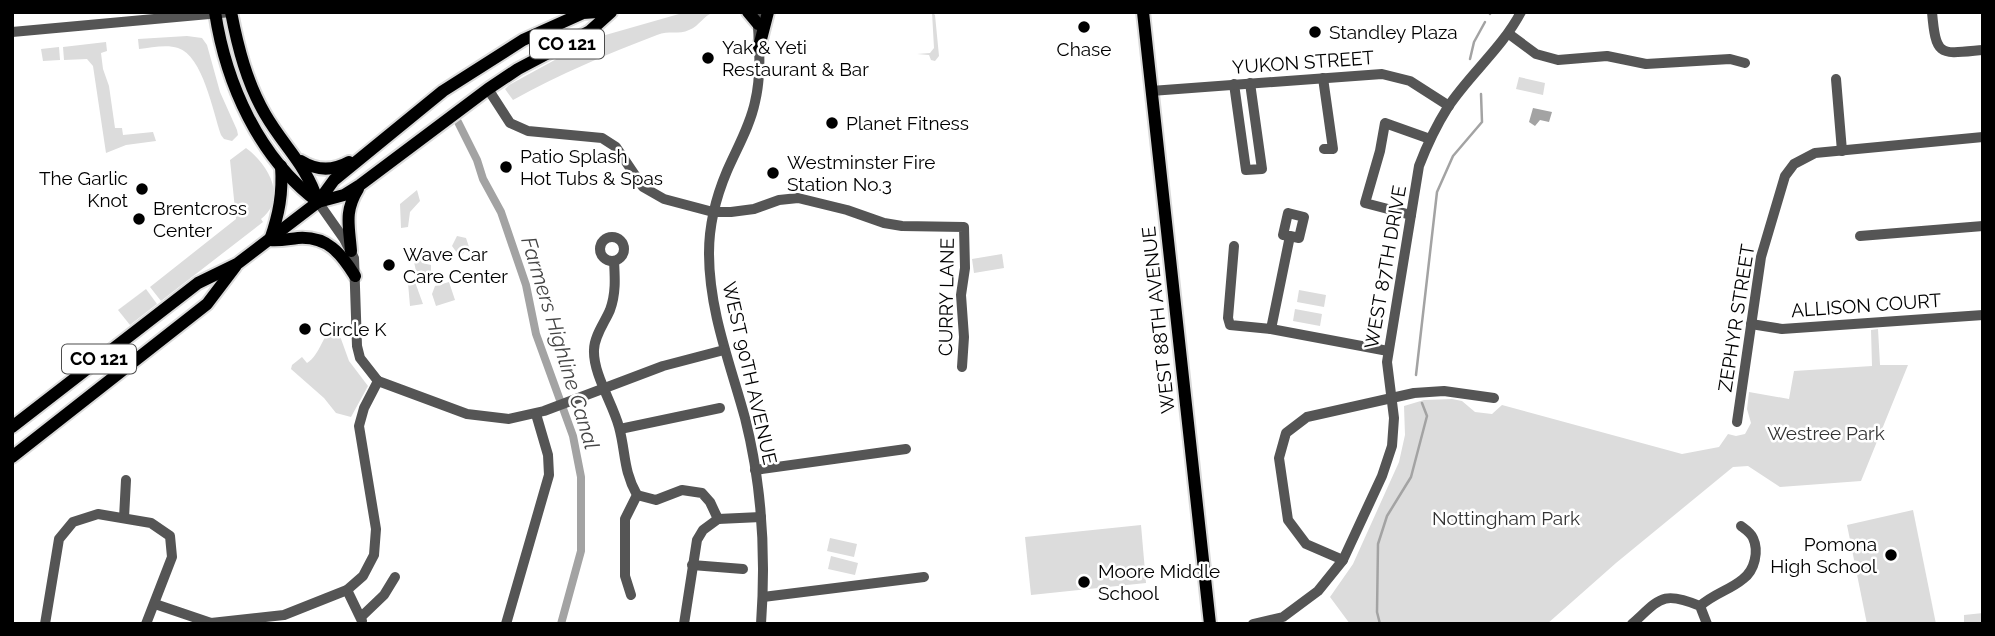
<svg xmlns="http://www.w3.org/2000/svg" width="1995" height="636" font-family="Raleway,sans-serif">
	<rect width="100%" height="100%" fill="#fff"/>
	<g fill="#dcdcdc">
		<path d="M686,12H715C703,15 700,26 689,30C679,35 669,30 657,35C607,54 560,74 513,100L505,89L509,85L595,38Z"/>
		<polygon points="932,12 935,15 939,56 935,61 931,60 929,55 917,54 930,53 934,48"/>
		<path d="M187,36L202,38L207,45L220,92L237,130L238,135L232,141L224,139L221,135C213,112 203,56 178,48C166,44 151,48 139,49L138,39Z"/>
		<polygon points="106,42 107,51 101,53 103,69 109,86 115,128 122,128 123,135 153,132 156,141 126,145 106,153 93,66 87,59 64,60 63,47"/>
		<polygon points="59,47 60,60 43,61 41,49"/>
		<polygon points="1519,77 1545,83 1543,95 1516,89"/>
		<path d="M246,148C268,164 288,198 261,219L263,222L161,301L150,287L236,219L230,160Z"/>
		<polygon points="417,190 420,201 410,212 408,227 401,228 400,204"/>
		<polygon points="457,236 466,238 469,247 460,257 452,246"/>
		<polygon points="1002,254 1004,268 974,273 972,259"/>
		<polygon points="413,257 419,257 422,263 431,265 431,272 417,276"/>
		<polygon points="415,282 423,304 410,306 408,283"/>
		<polygon points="449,282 455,300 436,306 432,294 435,286"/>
		<polygon points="146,289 157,304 130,325 118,310"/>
		<polygon points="1299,290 1326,295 1324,307 1297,302"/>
		<polygon points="1295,309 1322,314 1320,326 1293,321"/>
		<path d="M336,325L349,361L368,386L351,417L336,413L324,398L291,369L292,365L302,357L307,363C321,354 322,334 336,325Z"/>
		<polygon points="1878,329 1880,365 1908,365 1861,481 1780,487 1748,466 1733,467 1616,563 1547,624 1350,624 1330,597 1353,564 1399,462 1405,435 1404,406 1424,400 1452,399 1462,401 1475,412 1492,414 1502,405 1682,454 1719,447 1728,434 1736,436 1745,434 1751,423 1747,409 1749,392 1789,399 1794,371 1872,366 1871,330"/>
		<polygon points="1913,510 1936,624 1867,624 1847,525"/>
		<polygon points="1141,525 1146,583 1031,595 1025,537"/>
		<polygon points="830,538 857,544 854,557 827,551"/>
		<polygon points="831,556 858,563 855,575 828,569"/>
		<polygon points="1983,613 1983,624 1964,624 1964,615"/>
	</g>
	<polygon fill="#a3a3a3" points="1533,108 1552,112 1549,122 1540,120 1535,126 1529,122"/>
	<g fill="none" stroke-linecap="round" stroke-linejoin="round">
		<g stroke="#a3a3a3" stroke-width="2.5">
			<polyline points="1490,14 1491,12"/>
			<polyline points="1470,59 1474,42 1485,22"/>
			<polyline points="1416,375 1437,192 1453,156 1482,122 1481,94"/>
			<polyline points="1380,624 1377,612 1378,544 1387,516 1411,477 1427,416 1422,403"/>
		</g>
		<polyline stroke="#a3a3a3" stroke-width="8" points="458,122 477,160 483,179 501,212 526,285 536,334 573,436 581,477 581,551 561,624"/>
		<defs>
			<g id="major">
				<path d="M215,12C226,84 259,158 318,202"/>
				<path d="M231,12C238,48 247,83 265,114C284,147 306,164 318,202"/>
				<polyline points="748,12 758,24"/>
				<polyline points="1143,12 1210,624"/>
				<polyline points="759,47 768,12"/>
				<path d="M301,161C317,171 333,171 349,162"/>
				<polyline points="318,202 344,195 360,185 488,89 518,69 590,31 611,12"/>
				<path d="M270,240C280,241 288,239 298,238C327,236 341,253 355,276"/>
				<path d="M270,240C279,214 283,193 281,166"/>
				<path d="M351,251C349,225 344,212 358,189"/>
				<polyline points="12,427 198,283 237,264 318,202 334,180 443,91 523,40 583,13 598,12"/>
				<polyline points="12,457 207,304 235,267"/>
			</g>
		</defs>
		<use href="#major" stroke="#dbdbdb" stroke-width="16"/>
		<g stroke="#555" stroke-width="10">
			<path d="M757,12C759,42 762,73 755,102C750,126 737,148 727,171C716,197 709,225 709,253C709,311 730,363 745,418C762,485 766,555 761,624"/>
			<path d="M1932,12C1936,58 1940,54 1983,50"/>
			<polyline points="12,32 231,12"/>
			<polyline points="1509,34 1536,54 1558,60 1607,56 1646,64 1730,59 1745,63"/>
			<polyline points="1323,78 1333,149 1324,149"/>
			<polyline points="1836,79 1842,151"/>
			<polyline points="1234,84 1246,170 1262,169 1250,83"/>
			<polyline points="488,89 510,123 528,131 602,138 616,147 643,187 664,199 713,212 731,212 754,209 779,200 798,198 847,210 884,223 902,226 964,227 965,268 961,295 964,337 962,367"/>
			<polyline points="1151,91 1382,74 1410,81 1449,106"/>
			<polyline points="318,202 344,239 354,258 357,346 360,358 378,381"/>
			<polyline points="1411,215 1365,203 1380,151 1385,123 1430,139"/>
			<polyline points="1860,236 1983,226"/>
			<circle cx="612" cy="249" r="12"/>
			<polyline points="1234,246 1228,318 1230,325 1271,329 1388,351"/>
			<path d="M614,261C615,278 616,294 610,310C605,322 594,336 594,350C593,374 613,404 619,427C626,453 623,470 637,495L625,519V576L631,595"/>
			<polyline points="1751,324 1782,329 1983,315"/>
			<polyline points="1271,329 1290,236 1283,235 1288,213 1304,217 1299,238 1290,236"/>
			<polyline points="378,381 467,414 509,419 544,411 663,366 724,350"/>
			<polyline points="1737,422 1761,257 1785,176 1794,164 1815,153 1983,137"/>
			<polyline points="620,429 720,408"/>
			<polyline points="755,470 906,449"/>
			<polyline points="637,495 656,500 682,490 702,493 710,502 718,519"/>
			<polyline points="124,518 126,480"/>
			<polyline points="718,519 761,517"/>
			<polyline points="1343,560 1306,544 1288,520 1279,458 1286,433 1307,417 1414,393 1444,391 1494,398"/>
			<polyline points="692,565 743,569"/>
			<polyline points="347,590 362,621"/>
			<polyline points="763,597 924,577"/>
			<polyline points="155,604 211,623 284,615 347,590 363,576 374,555 376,529 359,426 364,408 378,381"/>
			<path d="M1700,606C1715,593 1730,590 1743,579C1755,570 1759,551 1753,538C1751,533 1745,529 1741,526"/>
			<polyline points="361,617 384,595 395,577"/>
			<polyline points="45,624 59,539 73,522 98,514 151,523 170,536 172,557 146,624"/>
			<polyline points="506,624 549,475 548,455 536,414"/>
			<polyline points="684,624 697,540 703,530 718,519"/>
			<path d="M1253,624L1283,617L1318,591L1343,560L1382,476L1392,446L1394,418L1387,362L1419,166C1427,145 1436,126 1448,107C1470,74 1502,48 1521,12"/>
			<path d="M1632,624C1660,599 1662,590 1700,606L1707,624"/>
		</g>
		<use href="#major" stroke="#000" stroke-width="12"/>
	</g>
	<g fill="#000" stroke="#fff" stroke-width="2.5">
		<circle cx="1084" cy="27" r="7"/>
		<circle cx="1315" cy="32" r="7"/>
		<circle cx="708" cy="58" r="7"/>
		<circle cx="832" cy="123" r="7"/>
		<circle cx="506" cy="167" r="7"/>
		<circle cx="773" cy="173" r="7"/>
		<circle cx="142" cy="189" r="7"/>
		<circle cx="139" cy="219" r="7"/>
		<circle cx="389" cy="265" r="7"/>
		<circle cx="305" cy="329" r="7"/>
		<circle cx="1891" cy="555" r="7"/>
		<circle cx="1084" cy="582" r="7"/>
	</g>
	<g text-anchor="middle" stroke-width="5" stroke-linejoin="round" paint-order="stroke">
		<g fill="#fff" stroke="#4c4c4c" stroke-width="2">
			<rect x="530" y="29.5" width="74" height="29" rx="5"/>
			<rect x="62" y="344.5" width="74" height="29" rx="5"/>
		</g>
		<g font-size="18" font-weight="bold" fill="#000">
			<text x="567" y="50">CO 121</text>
			<text x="99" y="365">CO 121</text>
		</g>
		<g font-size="19" fill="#000" stroke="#fff" text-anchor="start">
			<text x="1329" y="39">Standley Plaza</text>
			<text x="722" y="54">Yak &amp; Yeti<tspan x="722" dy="22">Restaurant &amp; Bar</tspan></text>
			<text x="1084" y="56" text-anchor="middle">Chase</text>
			<text x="846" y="130">Planet Fitness</text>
			<text x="520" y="163">Patio Splash<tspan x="520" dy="22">Hot Tubs &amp; Spas</tspan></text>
			<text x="787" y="169">Westminster Fire<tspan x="787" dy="22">Station No.3</tspan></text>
			<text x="128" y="185" text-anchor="end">The Garlic<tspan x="128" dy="22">Knot</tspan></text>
			<text x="153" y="215">Brentcross<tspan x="153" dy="22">Center</tspan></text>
			<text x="403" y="261">Wave Car<tspan x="403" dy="22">Care Center</tspan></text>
			<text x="319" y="336">Circle K</text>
			<text x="1877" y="551" text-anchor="end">Pomona<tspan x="1877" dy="22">High School</tspan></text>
			<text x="1098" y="578">Moore Middle<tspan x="1098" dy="22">School</tspan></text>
		</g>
		<g font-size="19" fill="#000" stroke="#fff">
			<text transform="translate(1303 62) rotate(-4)" y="7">YUKON STREET</text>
			<text transform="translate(1385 267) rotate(-80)" y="7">WEST 87TH DRIVE</text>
			<text transform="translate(946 297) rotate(-89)" y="7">CURRY LANE</text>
			<text transform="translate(1866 305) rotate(-4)" y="7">ALLISON COURT</text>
			<text transform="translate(1736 318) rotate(-81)" y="7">ZEPHYR STREET</text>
			<text transform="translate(1158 320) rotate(-96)" y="7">WEST 88TH AVENUE</text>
			<text transform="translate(750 373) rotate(77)" y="7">WEST 90TH AVENUE</text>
		</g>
		<g font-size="19" fill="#333" stroke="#fff">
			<text x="1826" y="440">Westree Park</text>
			<text x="1506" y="525">Nottingham Park</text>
		</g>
		<g font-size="21" font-style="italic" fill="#444" stroke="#fff">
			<text transform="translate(560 343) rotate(73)" y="7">Farmers Highline Canal</text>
		</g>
	</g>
	<rect width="1995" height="636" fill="none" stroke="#000000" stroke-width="28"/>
</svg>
